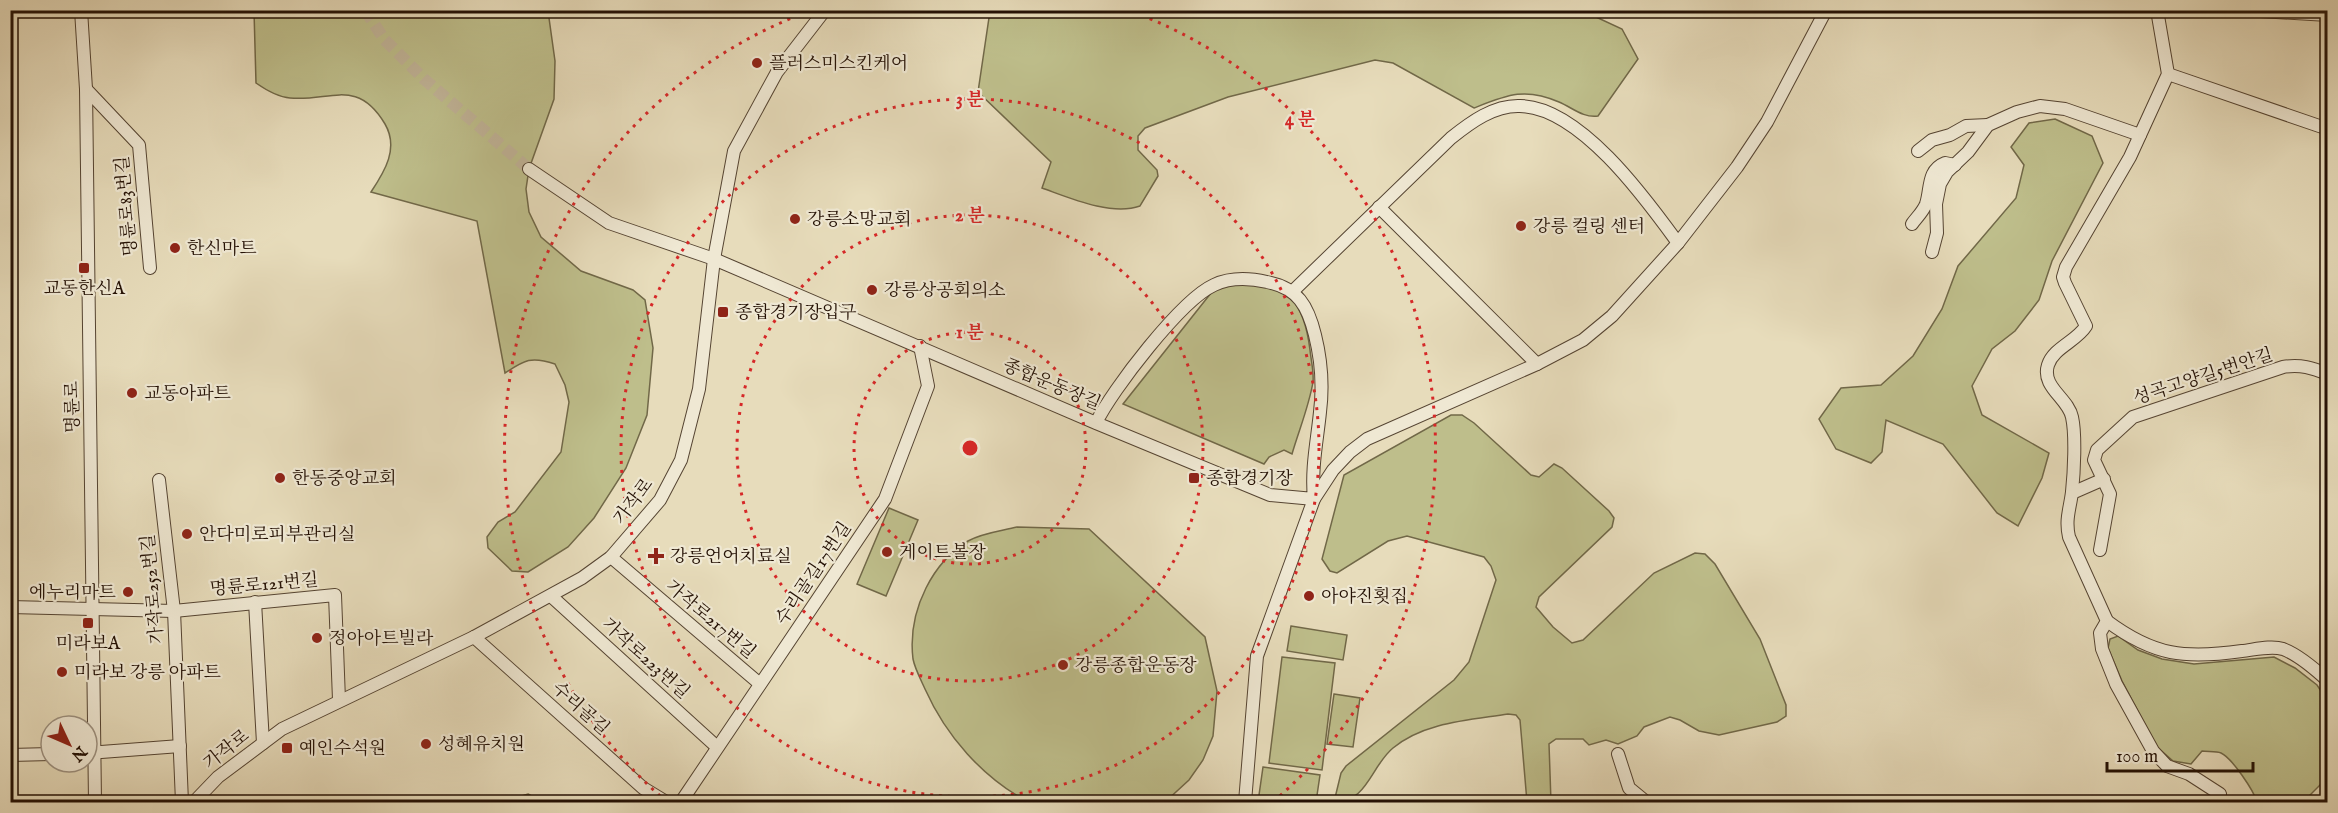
<svg xmlns="http://www.w3.org/2000/svg" width="2338" height="813" font-family="'IM FELL English','Noto Serif KR',serif">
	<rect width="100%" height="100%" fill="#e7dcbb"/>
	<filter id="stains"><feTurbulence type="fractalNoise" baseFrequency=".00333" numOctaves="4"/><feColorMatrix values="0 0 0 0 .2 0 0 0 0 .09 0 0 0 0 .02 0 0 0 .5 -.17"/></filter>
	<radialGradient id="worn" r=".72"><stop offset=".6" stop-color="#630" stop-opacity="0"/><stop offset="1" stop-color="#630" stop-opacity=".3"/></radialGradient>
	<g fill="#bebe8b" stroke="#716848" stroke-width="1.5">
		<path d="M254,11H548L555,61L554,99L529,169L526,189L529,212L541,237L581,271L633,290L645,300L653,348L647,415L626,468L594,518L568,547L528,572L512,571L488,548L487,537L498,522L515,512L561,452L569,402L565,385L555,364C531,356 525,360 505,373L477,221L371,192C385,171 399,148 385,124C357,77 330,102 290,98C277,97 266,90 256,83Z"/>
		<path d="M990,11H1572L1596,17L1622,29L1638,59L1598,116C1583,118 1573,108 1559,102C1525,87 1507,95 1474,108L1393,63L1375,60L1228,97L1145,128L1138,136V150L1157,170L1158,176L1140,206C1111,216 1070,198 1042,188L1051,162L978,92Z"/>
		<polygon points="2055,119 2092,136 2103,163 2052,261 2039,300 2015,331 1992,349 1972,386 1982,415 2049,453 2042,478 2018,526 1997,513 1943,444 1886,420 1882,452 1871,463 1836,449 1819,419 1841,388 1881,385 1913,356 1942,309 1958,266 2016,198 2024,165 2011,147 2029,123"/>
		<path d="M1240,283C1289,286 1304,301 1310,350C1311,360 1314,372 1313,382C1309,406 1299,430 1292,454L1284,450L1269,457L1264,464L1123,404L1215,288Z"/>
		<path d="M1451,415H1462L1474,423L1531,475L1539,477L1554,464L1562,468L1609,511L1614,518L1612,527L1539,597L1536,607L1553,627L1572,643L1583,640L1654,573L1695,553L1705,554L1715,564L1760,639L1786,705V716L1777,722L1719,735L1699,731L1680,720L1670,717L1644,727L1637,736L1618,744L1606,740L1589,745L1583,739H1556L1549,744L1551,802H1527L1520,720L1516,715L1508,714C1470,720 1424,722 1393,748C1371,766 1367,803 1334,802L1341,773L1346,766L1454,680L1469,662L1496,580L1491,566L1484,557L1407,536L1388,541L1337,573L1330,571L1322,559L1344,475Z"/>
		<polygon points="889,508 918,520 886,596 857,584"/>
		<path d="M1017,527L1089,529L1205,637L1217,691L1213,736L1203,760L1189,780L1165,802H1028C982,777 946,736 925,689C921,680 915,669 913,659C910,634 915,610 926,588C935,570 950,552 968,541C982,533 1001,531 1017,527Z"/>
		<polygon points="1291,626 1347,635 1343,660 1287,651"/>
		<path d="M2118,636L2138,650L2162,659L2194,664L2274,657L2295,668L2317,685L2327,700V778L2308,797L2307,802H2257C2254,791 2232,758 2221,753C2216,751 2207,752 2202,751L2191,764L2173,761L2157,747L2122,681L2108,648L2110,639Z"/>
		<polygon points="1282,657 1335,663 1322,770 1269,763"/>
		<polygon points="1334,694 1360,698 1353,747 1327,744"/>
		<polygon points="1263,767 1320,775 1316,802 1258,802"/>
		<polygon points="528,794 543,802 501,802"/>
	</g>
	<g fill="none" stroke-linecap="round" stroke-linejoin="round">
		<polyline stroke="#c0b397" stroke-width="12" stroke-dasharray="12 6" stroke-linecap="butt" points="365,10 384,39 424,79 529,169"/>
		<defs>
			<g id="minor">
				<polyline points="81,10 86,89 95,802"/>
				<path d="M2157,10L2168,74L2130,157L2066,267L2063,277L2065,283L2086,326C2077,341 2053,348 2048,365C2041,387 2068,398 2072,417C2076,435 2074,473 2072,492C2070,509 2065,519 2069,537L2107,621L2100,633L2102,649L2116,684L2153,751L2167,766L2189,774L2220,794"/>
				<polyline points="2244,10 2328,15"/>
				<polyline points="2168,74 2328,129"/>
				<polyline points="86,89 139,145 150,268"/>
				<polyline points="1918,151 1932,140 1950,135 1966,126 1988,125"/>
				<path d="M529,169L609,223L714,259L1096,423L1270,495L1314,499C1311,468 1317,442 1320,412C1323,388 1321,359 1315,335C1308,306 1298,288 1267,282C1249,278 1231,277 1214,285C1181,300 1112,390 1096,423"/>
				<polyline points="1379,207 1537,364"/>
				<path d="M1912,224C1916,218 1923,212 1926,204C1931,189 1927,170 1945,163L1955,165"/>
				<polyline points="1932,252 1937,233 1936,204 1940,184 1947,172 1968,152 1988,125 2017,112 2040,106 2065,109 2140,135"/>
				<path d="M1293,291L1451,138C1471,122 1494,105 1520,106C1580,107 1646,199 1678,243"/>
				<polyline points="159,480 174,611 182,802"/>
				<polyline points="2072,493 2104,479"/>
				<path d="M2100,550L2110,494L2094,460L2097,450L2133,417L2283,367C2301,364 2312,368 2328,374"/>
				<polyline points="611,557 760,684"/>
				<polyline points="551,596 717,747"/>
				<polyline points="255,602 263,743"/>
				<polyline points="10,607 174,611 335,595 339,700"/>
				<path d="M2107,621C2154,656 2185,659 2242,651C2253,650 2271,645 2283,649C2299,655 2315,669 2328,681"/>
				<polyline points="474,637 643,788 666,802"/>
				<polyline points="88,753 180,746"/>
				<polyline points="1618,754 1629,788 1646,802"/>
				<polyline points="10,755 51,754"/>
				<polyline points="194,802 218,777 282,729 474,637 582,578 611,557 660,500 681,460 699,389 714,259 734,151 777,72 825,10"/>
				<polyline points="681,802 885,499 928,386 920,346"/>
				<polyline points="1245,802 1257,656 1314,499 1333,470 1350,452 1367,439 1537,364 1583,340 1612,316 1678,243 1737,167 1767,122 1826,10"/>
			</g>
		</defs>
		<use href="#minor" stroke="#554432" stroke-width="14"/>
		<use href="#minor" stroke="#efe8d3" stroke-width="12"/>
	</g>
	<g fill="none" stroke="#d62828" stroke-width="3" stroke-dasharray="3 6">
		<circle cx="970" cy="448" r="116"/>
		<circle cx="970" cy="448" r="233"/>
		<circle cx="970" cy="448" r="349"/>
		<path d="M667 802A466 466 0 0 1 807 12M1133 12A466 466 0 0 1 1273 802"/>
	</g>
	<g fill="#8f2418" stroke="#efe8d3" stroke-width="2">
		<circle cx="757" cy="63" r="6"/>
		<circle cx="795" cy="219" r="6"/>
		<circle cx="1521" cy="226" r="6"/>
		<circle cx="175" cy="248" r="6"/>
		<rect x="78" y="262" width="12" height="12" rx="3"/>
		<circle cx="872" cy="290" r="6"/>
		<rect x="717" y="306" width="12" height="12" rx="3"/>
		<circle cx="132" cy="393" r="6"/>
		<circle cx="280" cy="478" r="6"/>
		<rect x="1188" y="472" width="12" height="12" rx="3"/>
		<circle cx="187" cy="534" r="6"/>
		<circle cx="887" cy="552" r="6"/>
		<path d="M653 547h6v6h6v6h-6v6h-6v-6h-6v-6h6z"/>
		<circle cx="128" cy="592" r="6"/>
		<circle cx="1309" cy="596" r="6"/>
		<rect x="82" y="617" width="12" height="12" rx="3"/>
		<circle cx="317" cy="638" r="6"/>
		<circle cx="1063" cy="665" r="6"/>
		<circle cx="62" cy="672" r="6"/>
		<circle cx="426" cy="744" r="6"/>
		<rect x="281" y="742" width="12" height="12" rx="3"/>
	</g>
	<g text-anchor="middle" stroke-width="4.5" stroke-linejoin="round" paint-order="stroke">
		<g font-size="18" fill="#241105" stroke="#efe8d3" text-anchor="start">
			<text x="769" y="69">플러스미스킨케어</text>
			<text x="807" y="225">강릉소망교회</text>
			<text x="1533" y="232">강릉 컬링 센터</text>
			<text x="187" y="254">한신마트</text>
			<text x="84" y="294" text-anchor="middle">교동한신A</text>
			<text x="884" y="296">강릉상공회의소</text>
			<text x="735" y="318">종합경기장입구</text>
			<text x="144" y="399">교동아파트</text>
			<text x="292" y="484">한동중앙교회</text>
			<text x="1206" y="484">종합경기장</text>
			<text x="199" y="540">안다미로피부관리실</text>
			<text x="899" y="558">게이트볼장</text>
			<text x="670" y="562">강릉언어치료실</text>
			<text x="116" y="598" text-anchor="end">에누리마트</text>
			<text x="1321" y="602">아야진횟집</text>
			<text x="329" y="644">정아아트빌라</text>
			<text x="88" y="649" text-anchor="middle">미라보A</text>
			<text x="1075" y="671">강릉종합운동장</text>
			<text x="74" y="678">미라보 강릉 아파트</text>
			<text x="438" y="750">성혜유치원</text>
			<text x="299" y="754">예인수석원</text>
		</g>
		<g font-size="18" fill="#241105" stroke="#efe8d3">
			<text transform="translate(126 206) rotate(-95)" y="6">명륜로83번길</text>
			<text transform="translate(2203 376) rotate(-18)" y="6">성곡고양길5번안길</text>
			<text transform="translate(1052 384) rotate(23)" y="6">종합운동장길</text>
			<text transform="translate(72 407) rotate(-91)" y="6">명륜로</text>
			<text transform="translate(633 501) rotate(-53)" y="6">가작로</text>
			<text transform="translate(813 573) rotate(-56)" y="6">수리골길17번길</text>
			<text transform="translate(264 584) rotate(-5)" y="6">명륜로121번길</text>
			<text transform="translate(152 589) rotate(-95)" y="6">가작로252번길</text>
			<text transform="translate(711 619) rotate(40)" y="6">가작로217번길</text>
			<text transform="translate(646 658) rotate(42)" y="6">가작로223번길</text>
			<text transform="translate(581 708) rotate(42)" y="6">수리골길</text>
			<text transform="translate(226 749) rotate(-38)" y="6">가작로</text>
		</g>
	</g>
	<circle cx="970" cy="448" r="9" fill="#d62828" stroke="#efe8d3" stroke-width="3"/>
	<g font-size="18" text-anchor="middle" font-weight="bold" fill="#d62828" stroke="#efe8d3" stroke-width="4.5" stroke-linejoin="round" paint-order="stroke">
		<text x="970" y="105">3 분</text>
		<text x="1300" y="125">4 분</text>
		<text x="970" y="221">2 분</text>
		<text x="970" y="338">1 분</text>
	</g>
	<rect width="2338" height="813" fill="none" stroke="#e7dcbb" stroke-width="36"/>
	<rect x="12" y="12" width="2314" height="789" fill="none" stroke="#241105" stroke-width="3"/>
	<rect x="18" y="18" width="2302" height="777" fill="none" stroke="#241105" stroke-width="1.5"/>
	<g transform="translate(69 744) rotate(134)"><circle r="28" fill="#efe8d3" stroke="#9e9281" stroke-width="1.5"/>
	<path d="M0-4.5L10 22L0 15L-10 22Z" fill="#8f2418"/>
	<text y="-9" font-size="16" font-weight="bold" text-anchor="middle" fill="#241105">N</text>
	</g>
	<path d="M2107 762v9h146v-9" fill="none" stroke="#241105" stroke-width="3"/>
	<text x="2116" y="762" font-size="18" fill="#241105" stroke="#efe8d3" stroke-width="4.5" paint-order="stroke">100 m</text>
	<rect width="100%" height="100%" filter="url(#stains)"/>
	<rect width="100%" height="100%" fill="url(#worn)"/>
</svg>
